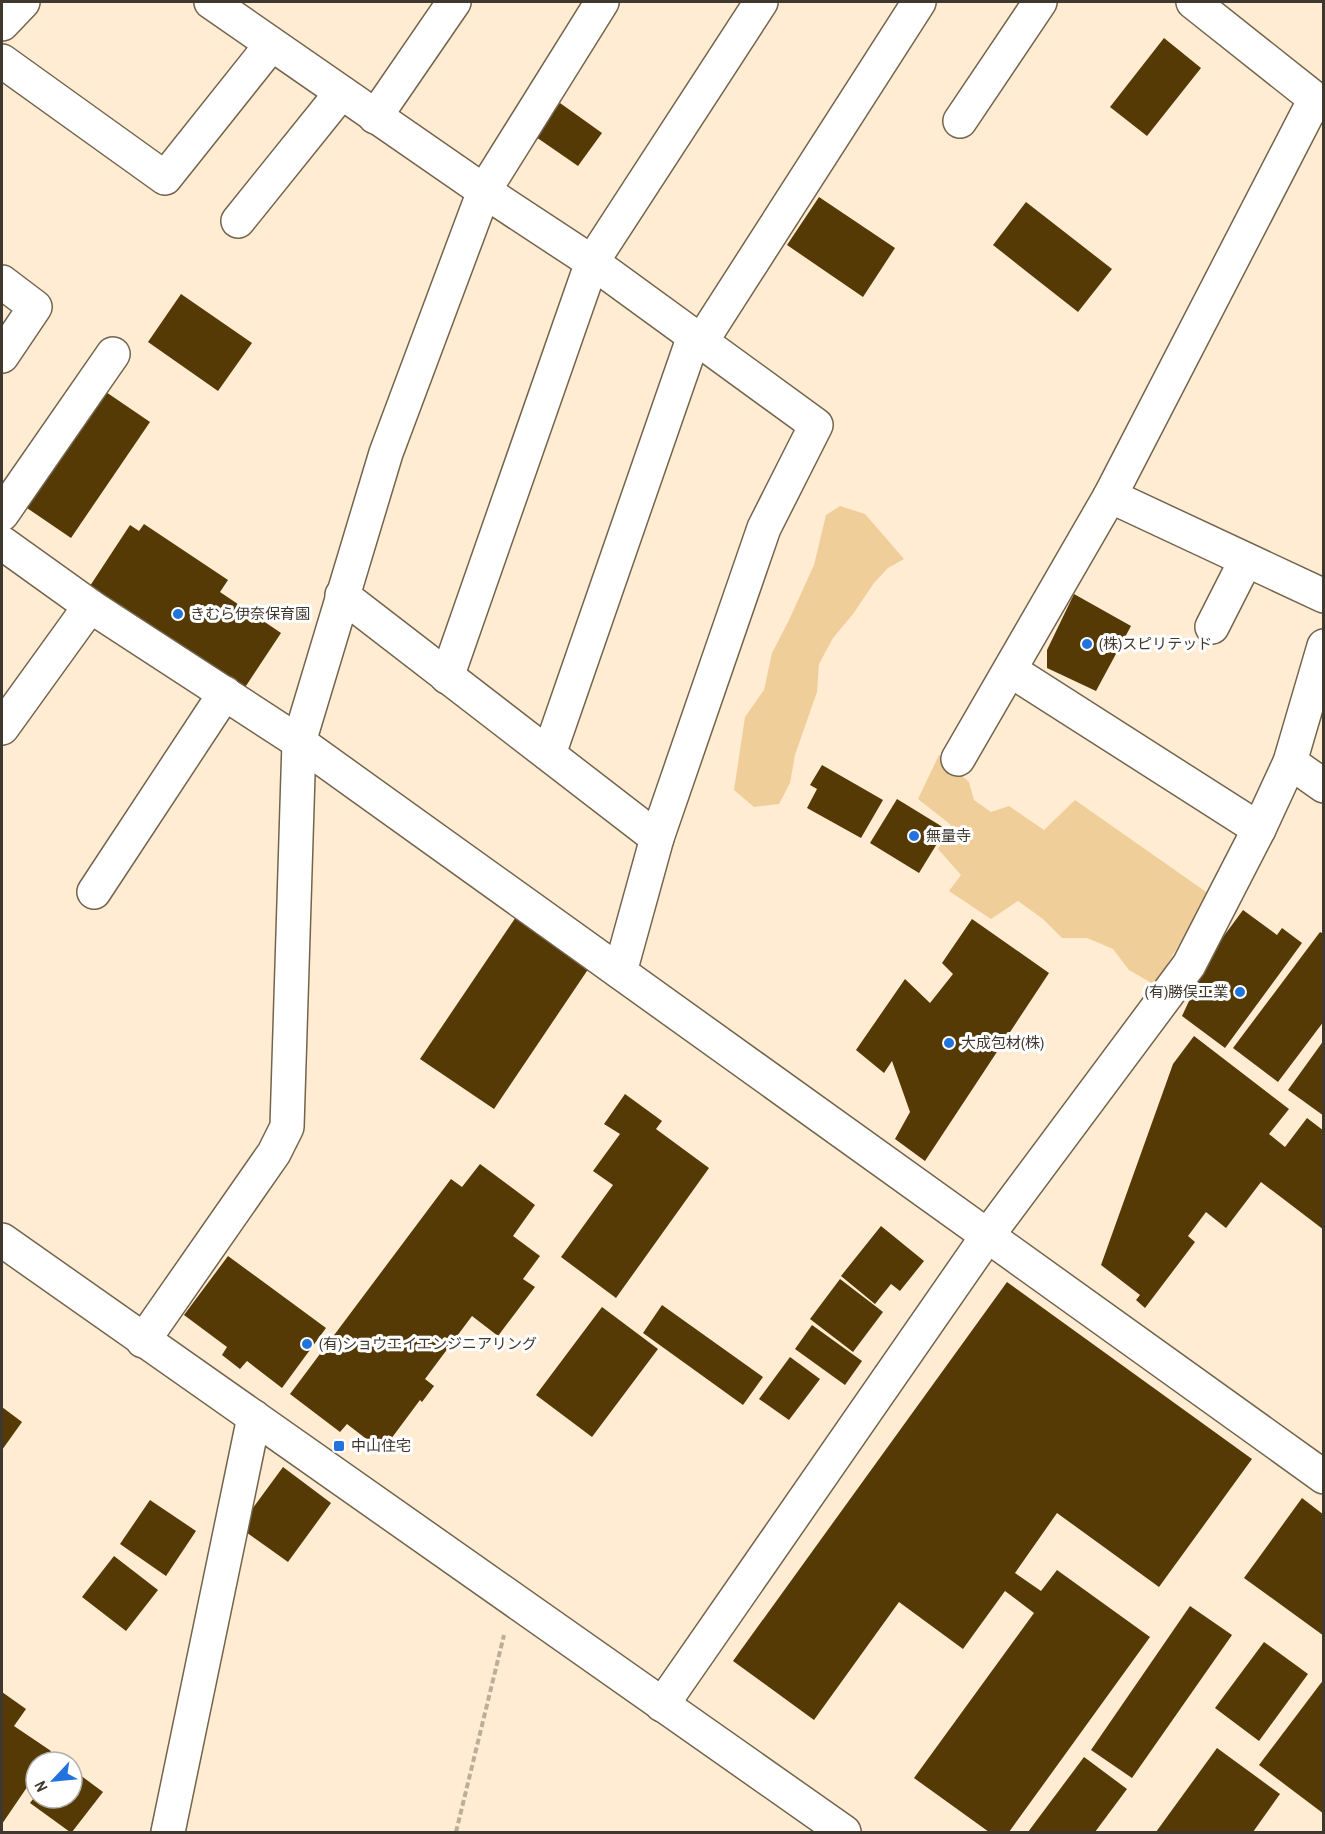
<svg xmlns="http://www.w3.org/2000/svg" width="1325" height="1834" font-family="'Archivo Narrow','Noto Sans JP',sans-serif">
	<rect width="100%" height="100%" fill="#ffecd2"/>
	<g fill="#f0ce9a">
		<polygon points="840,506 865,514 904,559 888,568 874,583 853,614 833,638 819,664 817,692 795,755 790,783 779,804 754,807 734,790 745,717 764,690 772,653 789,620 814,565 826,515"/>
		<polygon points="939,755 969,782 974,800 991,812 1009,806 1044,830 1075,800 1209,894 1155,985 1129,970 1113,949 1087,938 1062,938 1043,919 1018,901 991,919 949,891 961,875 938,849 951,825 918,799"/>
	</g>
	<g fill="#553a06">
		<polygon points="1164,38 1201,68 1147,136 1110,107"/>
		<polygon points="560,103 602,133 578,166 536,137"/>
		<polygon points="819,197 895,248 863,297 787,245"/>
		<polygon points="1026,202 1112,269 1078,312 993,245"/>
		<polygon points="181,294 252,343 218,391 148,342"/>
		<polygon points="103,390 150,422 71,538 24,506"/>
		<polygon points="144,524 228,580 220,592 281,633 242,692 88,589 130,525 139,531"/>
		<polygon points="1074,594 1131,626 1096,691 1047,668 1047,650"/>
		<polygon points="822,765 883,800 861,838 807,808 817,789 810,785"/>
		<polygon points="897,799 946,829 919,873 870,843"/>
		<polygon points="1243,910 1277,935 1282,928 1302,943 1225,1048 1182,1016 1212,952"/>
		<polygon points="520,911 593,962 494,1109 420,1059"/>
		<polygon points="972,919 1049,973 925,1161 895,1139 910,1112 892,1061 884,1073 856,1050 905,979 930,1003 953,974 942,963"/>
		<polygon points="1320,932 1324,934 1324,1021 1278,1082 1233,1048"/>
		<polygon points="1194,1036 1289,1109 1269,1134 1285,1147 1307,1118 1324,1131 1324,1230 1261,1182 1226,1228 1206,1212 1188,1236 1195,1242 1145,1308 1136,1300 1140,1295 1101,1265 1173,1064"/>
		<polygon points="1324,1040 1324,1116 1288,1090"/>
		<polygon points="625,1094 662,1121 656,1129 709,1168 616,1298 561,1257 613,1185 593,1171 620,1134 604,1124"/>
		<polygon points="480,1164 535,1205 513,1236 540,1256 523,1279 535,1287 498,1336 472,1316 425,1379 434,1386 422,1402 420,1400 382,1451 347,1424 340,1432 290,1394 451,1179 462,1187"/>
		<polygon points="881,1226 924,1261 900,1291 891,1284 875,1304 841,1276"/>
		<polygon points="228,1256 326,1328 282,1388 247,1361 240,1369 222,1355 227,1347 184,1315"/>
		<polygon points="840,1279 883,1312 853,1352 810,1319"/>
		<polygon points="1007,1282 1252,1459 1159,1587 1057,1513 1015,1573 1041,1591 1057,1570 1150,1637 1009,1832 989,1832 914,1778 1034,1613 1005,1591 963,1649 899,1602 814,1720 733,1661"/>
		<polygon points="662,1305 763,1377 743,1405 643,1333"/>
		<polygon points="602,1307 658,1349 592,1437 536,1395"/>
		<polygon points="812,1325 862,1361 845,1385 795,1349"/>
		<polygon points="790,1357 820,1379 789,1420 759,1399"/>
		<polygon points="2,1407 22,1422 2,1450"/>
		<polygon points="283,1467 331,1503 288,1562 239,1527"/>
		<polygon points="1302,1498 1324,1515 1324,1636 1244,1578"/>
		<polygon points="150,1500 196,1531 166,1576 120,1544"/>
		<polygon points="114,1556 158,1590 126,1631 82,1597"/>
		<polygon points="1190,1606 1232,1635 1132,1778 1091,1750"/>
		<polygon points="1264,1642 1308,1674 1259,1741 1215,1708"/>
		<polygon points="1324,1679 1324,1814 1259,1765"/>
		<polygon points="2,1692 26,1709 14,1726 51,1751 44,1762 36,1762 36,1774 2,1824"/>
		<polygon points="1217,1748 1280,1794 1253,1832 1156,1832"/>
		<polygon points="1084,1757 1127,1789 1095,1832 1028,1832"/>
		<polygon points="72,1769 103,1792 72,1832 70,1832 30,1803 36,1795 36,1798 72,1798"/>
	</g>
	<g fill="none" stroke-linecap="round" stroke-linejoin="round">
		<defs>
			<g id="minor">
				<polyline points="211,2 484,191 592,262 816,425 764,528 657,838 620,972"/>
				<polyline points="1193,2 1324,106"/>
				<polyline points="2,24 23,2"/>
				<polyline points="2,61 165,178 271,45"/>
				<polyline points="375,117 454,2"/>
				<polyline points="960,121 1040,2"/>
				<polyline points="238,221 341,93"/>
				<polyline points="2,282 35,307 2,356"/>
				<polyline points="701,342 919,2"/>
				<polyline points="1110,496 1324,596"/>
				<polyline points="2,514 113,354"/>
				<polyline points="2,543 90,606 299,742 1324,1477"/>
				<polyline points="342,595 657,838"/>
				<polyline points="1212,627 1246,560"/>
				<polyline points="1010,670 1259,829"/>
				<polyline points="447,677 592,262 761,2"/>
				<polyline points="2,728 90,606"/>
				<polyline points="549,754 694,336"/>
				<polyline points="958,759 1110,496 1315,99"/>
				<polyline points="1290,762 1324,786"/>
				<polyline points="94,892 225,693"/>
				<polyline points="2,1240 844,1832"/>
				<polyline points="143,1341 274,1153 287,1127 299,742 386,453 484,191 602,2"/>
				<polyline points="662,1705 988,1235 1189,965 1259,829 1290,762 1324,646"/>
				<polyline points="168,1832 254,1417"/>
			</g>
		</defs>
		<use href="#minor" stroke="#73644c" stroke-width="36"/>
		<polyline stroke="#bdae99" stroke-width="4" stroke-dasharray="6 3" stroke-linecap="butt" points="456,1832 504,1635"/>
		<use href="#minor" stroke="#fff" stroke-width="33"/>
	</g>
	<g fill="#2273de" stroke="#fff" stroke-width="2">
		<circle cx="178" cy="614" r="6"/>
		<circle cx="1087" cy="644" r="6"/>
		<circle cx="914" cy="836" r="6"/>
		<circle cx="1240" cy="992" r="6"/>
		<circle cx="949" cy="1043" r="6"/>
		<circle cx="307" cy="1344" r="6"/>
		<rect x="333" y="1440" width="12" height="12" rx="3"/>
	</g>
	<g text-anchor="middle" stroke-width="6" stroke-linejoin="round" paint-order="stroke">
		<g font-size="15" fill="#3f382e" stroke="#fff" text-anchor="start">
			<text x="190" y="619">きむら伊奈保育園</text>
			<text x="1099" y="649">(株)スピリテッド</text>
			<text x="926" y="841">無量寺</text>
			<text x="1228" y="997" text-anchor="end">(有)勝俣工業</text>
			<text x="961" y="1048">大成包材(株)</text>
			<text x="319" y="1349">(有)ショウエイエンジニアリング</text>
			<text x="351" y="1451">中山住宅</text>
		</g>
	</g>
	<rect width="1325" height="1834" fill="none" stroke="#3f382e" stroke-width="6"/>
	<g transform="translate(54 1780) rotate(244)"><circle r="28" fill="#ffffff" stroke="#b2afab" stroke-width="1.5"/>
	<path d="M0-4.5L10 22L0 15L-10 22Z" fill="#2273de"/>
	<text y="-9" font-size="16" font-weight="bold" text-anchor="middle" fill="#3f382e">N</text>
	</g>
</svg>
